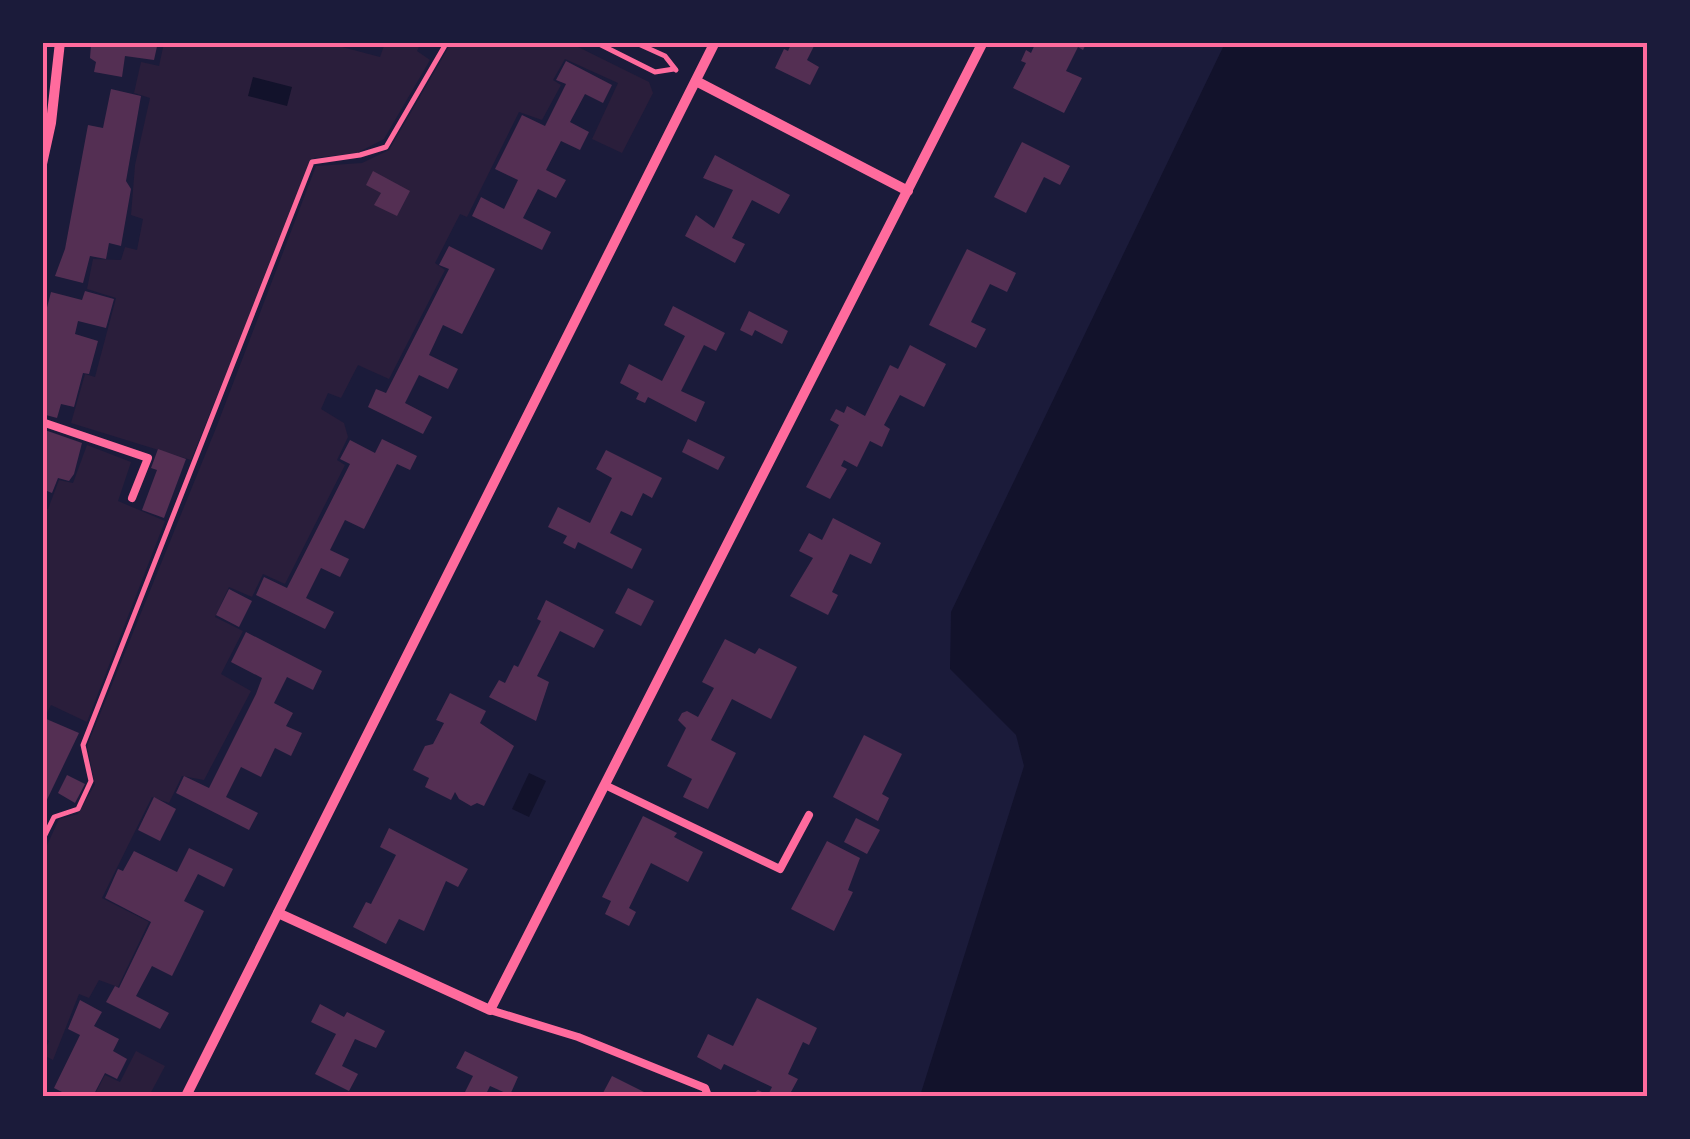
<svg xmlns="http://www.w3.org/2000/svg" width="1690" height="1139" font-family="Overpass,sans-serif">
	<rect width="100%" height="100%" fill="#1b1b3a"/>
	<g fill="#2a1e3b">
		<polygon points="164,43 327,43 380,57 385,43 421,43 417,51 430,60 384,139 357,153 314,158 191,460 71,423 85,374 95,377 116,298 87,289 93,259 121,260 125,247 137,250 143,219 131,215 135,165 150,98 134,93 141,62 159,66"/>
		<polygon points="451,43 570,43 649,82 653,93 622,153 592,139 618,83 565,59 553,80 561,85 542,120 519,112 467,217 460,214 435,263 445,270 389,379 358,365 341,398 328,393 321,409 344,423 348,437 337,460 345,465 285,584 263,574 252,597 229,587 215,617 243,631 221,674 251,691 204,780 182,776 169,803 152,797 102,898 149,922 118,987 99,980 89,998 79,994 53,1060 43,1055 49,1041 43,1037 43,854 59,819 78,814 95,784 87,746 216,428 316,166 362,163 389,150"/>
		<polygon points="87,445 131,462 118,501 165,521 87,722 51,705 43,721 43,509 48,509 59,480 73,483"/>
		<polygon points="136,1051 165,1066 149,1096 94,1096 105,1075 120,1082"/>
	</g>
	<g fill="#12122b">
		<polygon points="1225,43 1647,43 1647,1096 920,1096 1024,766 1016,735 950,669 951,612"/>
		<polygon points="253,77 292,87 287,106 248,96"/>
		<polygon points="529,773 546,781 529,817 512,809"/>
	</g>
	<g fill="#542f53">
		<polygon points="158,42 154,60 125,56 122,77 94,72 96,62 90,58 91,45 96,43"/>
		<polygon points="792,42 816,42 807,60 819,67 810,85 775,68 784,49 788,51"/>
		<polygon points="1036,42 1087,42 1083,50 1078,47 1066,71 1082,78 1064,113 1013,88 1026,63 1021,61 1026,50 1031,53"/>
		<polygon points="566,61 612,85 603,103 585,94 570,122 589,132 580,150 561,141 546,170 566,180 556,198 538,189 523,218 551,232 542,250 472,216 481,197 504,209 518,180 495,169 522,115 545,126 566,84 556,80"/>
		<polygon points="111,89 141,96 126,181 131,189 121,246 109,243 106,259 90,256 83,283 55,276 65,249 88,125 103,128"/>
		<polygon points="1022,142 1070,166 1060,185 1044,177 1026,213 994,197"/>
		<polygon points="715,155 790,195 779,214 752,200 732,238 745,244 735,263 685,236 696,215 714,228 733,190 703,178"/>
		<polygon points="373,171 410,191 397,216 374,205 381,193 366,185"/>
		<polygon points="449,246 495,269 462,334 443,325 429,355 458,369 448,389 419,375 405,403 432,417 423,434 368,407 376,389 386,393 449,269 439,265"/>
		<polygon points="967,249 1016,273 1007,292 990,284 971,322 986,329 976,348 929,325"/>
		<polygon points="85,291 114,299 106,328 78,321 75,334 98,341 89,374 83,373 74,407 61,404 57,418 42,414 42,327 51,292 82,300"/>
		<polygon points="673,306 725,333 716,351 704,345 681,391 705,402 696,422 648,397 645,403 636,399 639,393 620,383 629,364 662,381 685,336 664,325"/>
		<polygon points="749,311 788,331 782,344 755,330 752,336 740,330"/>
		<polygon points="910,345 946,364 924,407 900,395 884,425 890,429 882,447 870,441 857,467 844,460 841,466 847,469 830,499 806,487 839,425 830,420 836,409 844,413 847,406 865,416 890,365 898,369"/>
		<polygon points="42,429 82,443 74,474 69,481 58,478 52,493 42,489"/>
		<polygon points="382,439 417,456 410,470 397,464 364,529 345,520 330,550 349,559 340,577 321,568 306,598 334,612 325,629 256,595 264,577 287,588 350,464 340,459 350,440 375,453"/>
		<polygon points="688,439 725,457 718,470 682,452"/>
		<polygon points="158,449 186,459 164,518 142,510 157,470 151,468"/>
		<polygon points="606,450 662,478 652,498 643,493 632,516 621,511 610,533 642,549 632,569 578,542 575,549 563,543 567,536 548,527 558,507 590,523 612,478 596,469"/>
		<polygon points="833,518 881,543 871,564 850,554 832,592 838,595 828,615 790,596 813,558 799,551 809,533 822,540"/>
		<polygon points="628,588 654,601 641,626 615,613"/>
		<polygon points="229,589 252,601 239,627 216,615"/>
		<polygon points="546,600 604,630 594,648 560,631 537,676 549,682 536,721 489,697 499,680 505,683 514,665 518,667 541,621 537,619"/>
		<polygon points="246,632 322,671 313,690 287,677 274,703 293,713 286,726 302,733 291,756 275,748 261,777 241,767 226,797 258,813 249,830 176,793 184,776 209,788 256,694 262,678 231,662"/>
		<polygon points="725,639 755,654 759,648 797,667 771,719 732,699 711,740 736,753 708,809 683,797 692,779 667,766 686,728 678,720 682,713 687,711 698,717 714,688 702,682"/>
		<polygon points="450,693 486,711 480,723 514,746 484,806 477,803 471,806 459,799 455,792 451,800 425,787 429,778 413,770 425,746 433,744 444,723 436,720"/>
		<polygon points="44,718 79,733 42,810 42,721"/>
		<polygon points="864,735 902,754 882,794 889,798 878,821 833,797"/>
		<polygon points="67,775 85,784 75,803 58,793"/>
		<polygon points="154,797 176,809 160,841 138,830"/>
		<polygon points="643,816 677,833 674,837 703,852 688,882 651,863 629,908 636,912 629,926 605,914 611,901 602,897"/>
		<polygon points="856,818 880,830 867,854 844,842"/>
		<polygon points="389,828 468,869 458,887 446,881 424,931 399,919 386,944 353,927 366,902 371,904 396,855 380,847"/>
		<polygon points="827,841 860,858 848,890 853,892 834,931 791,909"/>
		<polygon points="189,848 233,869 224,887 198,874 184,901 204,911 180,960 172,976 152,966 136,996 169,1013 160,1029 106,1002 115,986 119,988 151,922 105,898 118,869 123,871 134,851 177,872"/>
		<polygon points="757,998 817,1028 809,1045 803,1042 788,1074 798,1079 791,1092 798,1096 750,1096 758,1090 768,1095 772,1087 724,1064 721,1070 697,1057 708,1034 733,1046"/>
		<polygon points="80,1000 102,1012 94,1026 119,1039 113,1051 127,1059 117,1079 105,1073 93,1096 70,1096 54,1088 80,1035 68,1029"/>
		<polygon points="320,1004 344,1017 347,1012 385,1031 376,1048 355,1039 342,1066 358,1074 349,1091 315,1074 336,1034 311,1022"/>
		<polygon points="465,1051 518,1077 510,1095 490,1086 485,1096 463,1096 473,1076 456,1068"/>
		<polygon points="612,1076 652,1096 609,1096 603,1093"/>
	</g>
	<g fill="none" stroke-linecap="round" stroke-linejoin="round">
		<g stroke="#ff6b9d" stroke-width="5">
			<polyline points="595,42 655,72 674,69"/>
			<polyline points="634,42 665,56 676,70"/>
			<polyline points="42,841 54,817 78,809 91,781 83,745 312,162 360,155 386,147 447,42"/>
		</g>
		<g stroke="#ff6b9d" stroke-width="8">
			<polyline points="42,422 148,458 132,498"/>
			<polyline points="607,786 780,869 809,815"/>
			<polyline points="490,1010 578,1037 705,1088 708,1096"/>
		</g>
		<g stroke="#ff6b9d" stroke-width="10">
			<polyline points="696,81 908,191"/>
			<polyline points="42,164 51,123 60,42"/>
			<polyline points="278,913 490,1010 983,42"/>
			<polyline points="186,1096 715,42"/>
		</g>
	</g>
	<rect width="1690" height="1139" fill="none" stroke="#1b1b3a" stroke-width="90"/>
	<rect x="45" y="45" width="1600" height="1049" fill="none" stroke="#ff6b9d" stroke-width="4"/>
</svg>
